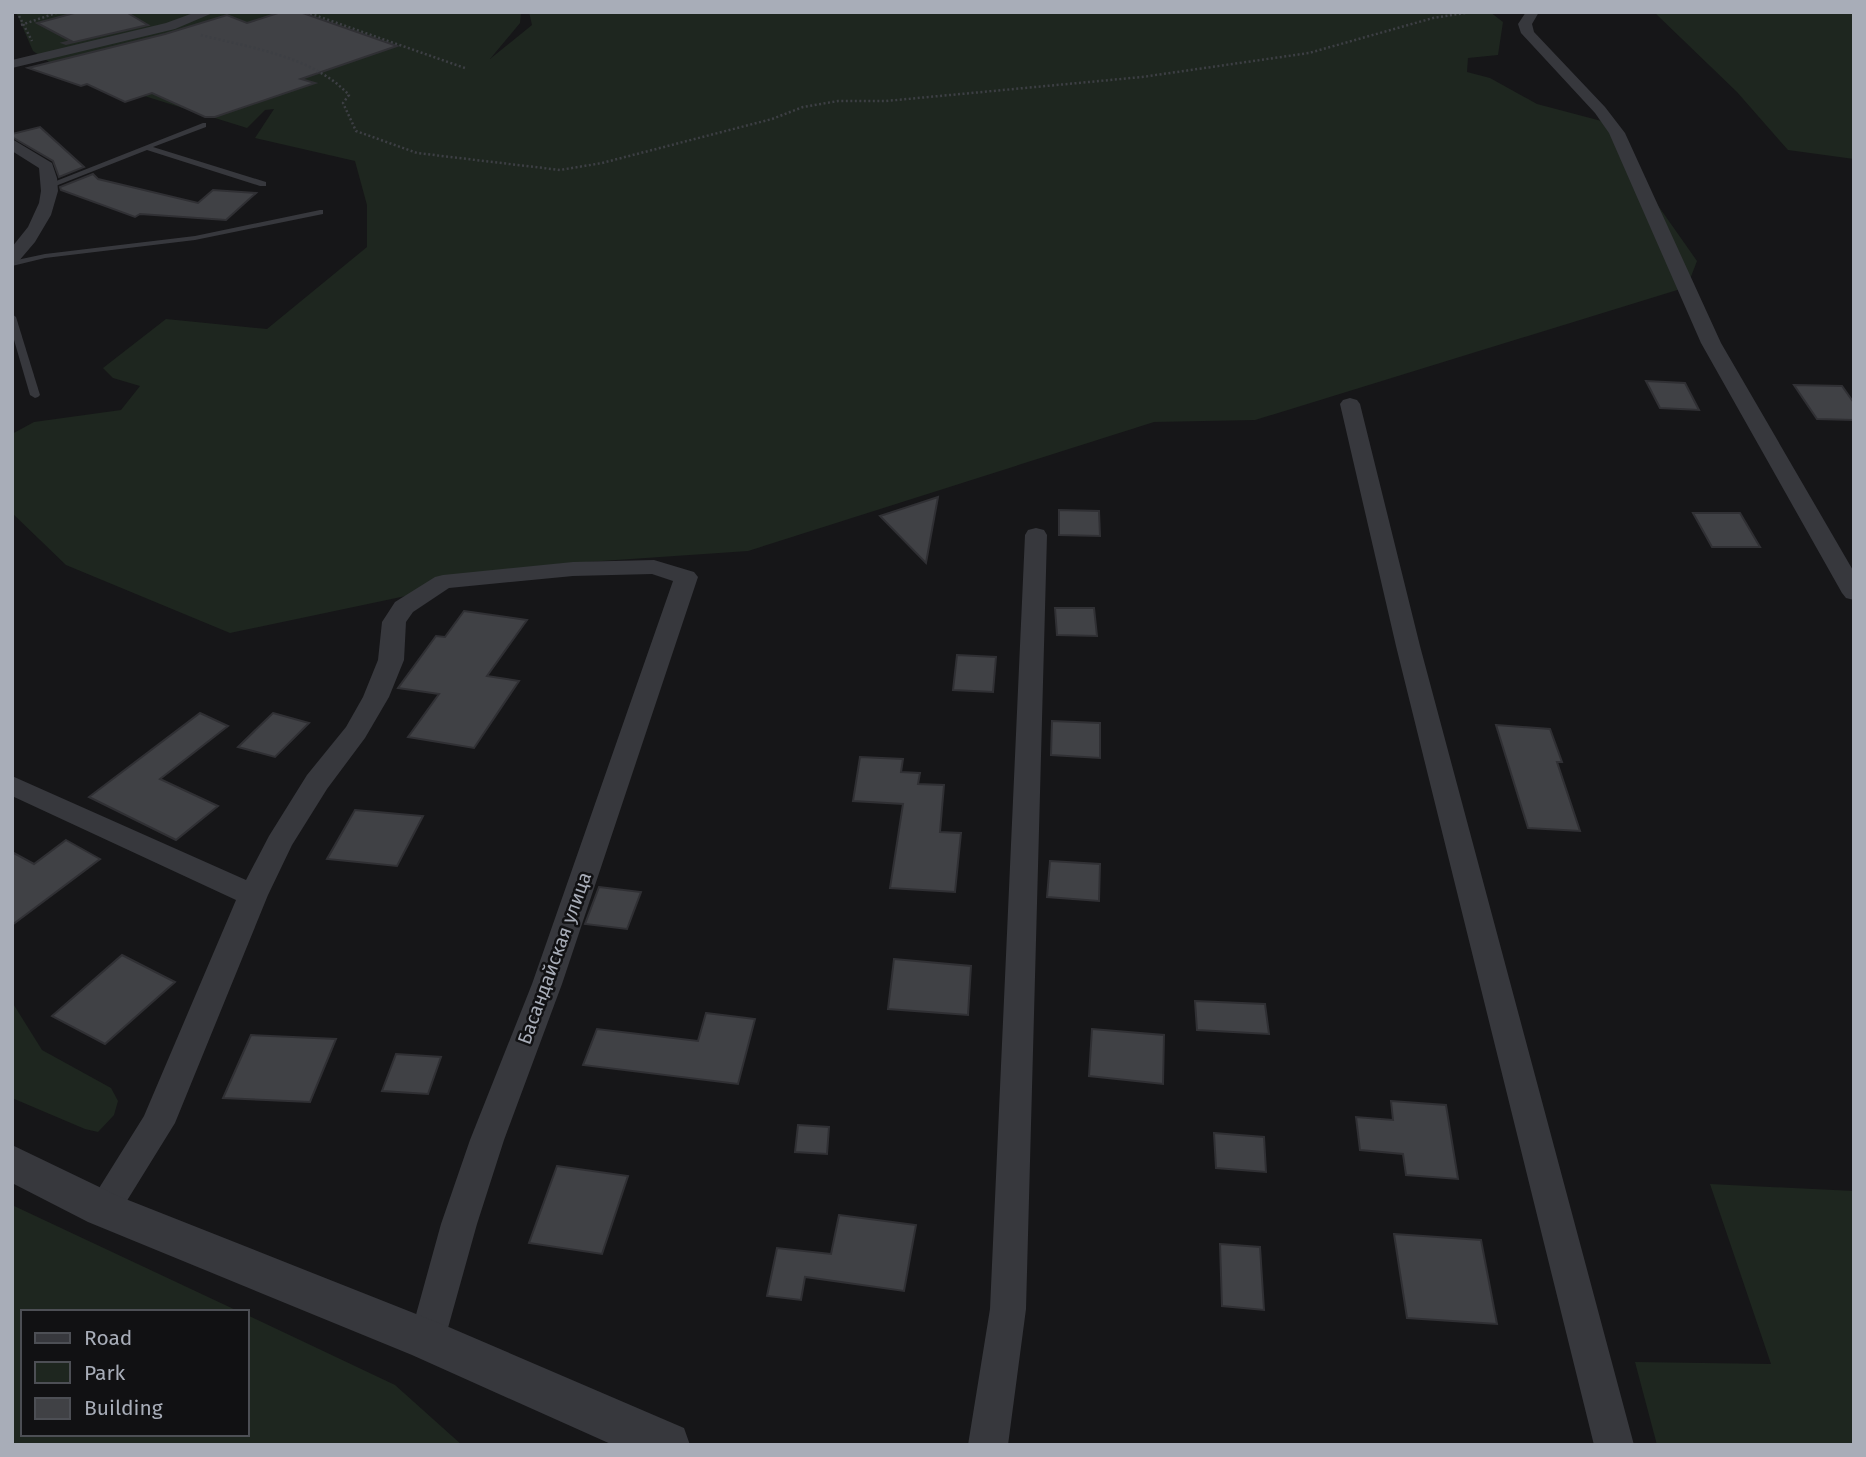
<svg xmlns="http://www.w3.org/2000/svg" width="1866" height="1457" font-family="'Fira Sans',sans-serif">
	<rect width="100%" height="100%" fill="#161618"/>
	<g fill="#1e261f">
		<polygon points="16,12 521,12 520,23 490,59 532,25 529,12 1490,12 1503,22 1498,55 1468,58 1467,72 1490,78 1537,104 1609,123 1626,160 1697,261 1687,287 1255,420 1154,422 748,551 558,564 230,633 66,565 12,513 12,434 34,422 121,410 140,386 113,378 103,368 166,319 267,329 367,247 367,205 355,161 255,138 274,109 265,110 247,128 61,70 33,51"/>
		<polygon points="1654,12 1854,12 1854,159 1788,150 1737,92"/>
		<polygon points="12,1002 42,1050 111,1088 118,1101 114,1115 98,1132 85,1129 12,1098"/>
		<polygon points="1710,1184 1854,1191 1854,1445 1657,1445 1635,1362 1771,1364"/>
		<polygon points="12,1205 240,1312 23,1312 23,1434 247,1434 247,1315 395,1385 462,1445 13,1445"/>
	</g>
	<g fill="#404145" stroke="#303034" stroke-width="2">
		<polygon points="78,12 126,12 148,25 66,44 63,43 71,41 37,23"/>
		<polygon points="281,12 300,12 397,46 301,79 315,83 215,117 205,117 152,93 125,102 87,84 81,86 28,68 165,34 227,15 247,23"/>
		<polygon points="40,127 84,167 59,177 53,161 12,137 12,134"/>
		<polygon points="93,174 98,179 198,203 213,190 256,193 226,220 140,214 135,217 61,190 60,187"/>
		<polygon points="1646,381 1685,383 1699,410 1660,408"/>
		<polygon points="1794,385 1842,386 1854,403 1854,420 1817,419"/>
		<polygon points="938,497 926,563 880,516"/>
		<polygon points="1059,510 1099,511 1100,536 1059,535"/>
		<polygon points="1693,513 1740,513 1760,547 1712,547"/>
		<polygon points="1055,608 1094,608 1097,636 1057,635"/>
		<polygon points="464,611 527,620 487,676 519,681 474,748 408,737 439,694 398,688 436,636 445,637"/>
		<polygon points="957,655 996,657 993,692 953,690"/>
		<polygon points="200,713 228,726 160,779 218,806 176,840 89,797"/>
		<polygon points="273,713 309,723 275,757 238,747"/>
		<polygon points="1052,721 1100,723 1100,758 1051,755"/>
		<polygon points="1496,725 1550,729 1562,762 1557,762 1580,831 1528,828"/>
		<polygon points="860,757 903,759 901,772 920,773 918,784 944,785 940,832 961,833 955,892 890,888 903,804 853,801"/>
		<polygon points="355,810 423,816 397,866 327,859"/>
		<polygon points="66,840 100,859 12,925 12,852 34,864"/>
		<polygon points="1050,861 1100,864 1099,901 1047,897"/>
		<polygon points="599,887 641,892 627,929 585,924"/>
		<polygon points="122,955 175,982 105,1044 52,1016"/>
		<polygon points="894,959 971,966 968,1015 888,1009"/>
		<polygon points="1195,1001 1265,1004 1269,1034 1197,1030"/>
		<polygon points="706,1013 755,1019 738,1084 583,1065 597,1029 698,1041"/>
		<polygon points="1092,1029 1164,1035 1163,1084 1089,1076"/>
		<polygon points="251,1035 336,1039 310,1102 223,1098"/>
		<polygon points="396,1054 441,1057 428,1094 382,1091"/>
		<polygon points="1391,1101 1446,1105 1458,1179 1406,1175 1403,1154 1360,1150 1356,1117 1393,1120"/>
		<polygon points="798,1125 829,1127 827,1154 795,1152"/>
		<polygon points="1214,1133 1264,1137 1266,1172 1216,1168"/>
		<polygon points="557,1166 628,1176 602,1254 529,1243"/>
		<polygon points="839,1215 916,1225 904,1291 805,1277 801,1300 767,1296 777,1248 831,1254"/>
		<polygon points="1394,1234 1481,1240 1497,1324 1407,1318"/>
		<polygon points="1220,1244 1260,1247 1264,1310 1222,1306"/>
	</g>
	<g fill="none" stroke-linecap="round" stroke-linejoin="round">
		<g stroke="#3d3f44" stroke-width="2.5" stroke-dasharray="2 2.5" stroke-linecap="butt">
			<polyline points="17,12 32,41"/>
			<polyline points="306,12 465,68"/>
			<polyline points="21,25 59,12"/>
			<path d="M201,35C250,48 313,56 349,95L343,103L356,131L417,153L560,170L602,163L772,119L803,107L838,101H886L1142,77L1309,53L1433,18L1471,12"/>
		</g>
		<g fill="#37383d" fill-rule="evenodd">
			<polygon points="203,123 206,123 206,127 153,147 266,182 266,186 260,186 147,150 53,187 46,185"/>
			<polygon points="320,210 323,210 323,214 195,240 45,258 12,266 12,261 45,254 195,236"/>
			<polygon points="12,314 16,317 40,395 38,397 35,398 30,395 12,333"/>
		</g>
		<g fill="#37383d" fill-rule="evenodd">
			<polygon points="196,12 215,12 175,29 12,68 12,60 166,23"/>
			<polygon points="1526,12 1539,12 1532,24 1534,32 1605,107 1625,133 1721,343 1854,572 1854,600 1846,598 1842,593 1701,343 1609,133 1595,113 1521,33 1518,24"/>
			<polygon points="12,139 52,163 57,178 58,191 51,215 35,242 18,262 12,263 12,247 28,227 39,203 41,191 39,168 12,151"/>
			<polygon points="1350,398 1357,400 1360,404 1420,646 1634,1445 1594,1445 1396,646 1340,404 1343,400"/>
			<polygon points="1036,528 1044,530 1047,535 1026,1309 1008,1445 968,1445 990,1309 1025,535 1028,530"/>
			<polygon points="654,560 694,572 698,577 562,984 504,1140 477,1224 441,1353 428,1358 415,1353 409,1340 441,1224 470,1140 532,984 673,581 652,574 573,576 449,588 413,612 406,622 404,660 389,697 365,738 327,789 292,845 268,895 175,1123 115,1220 103,1225 91,1220 86,1209 144,1116 236,900 12,796 12,776 246,880 269,836 307,775 346,727 363,697 378,660 382,622 395,602 435,577 443,575 573,562"/>
		</g>
		<polygon fill="#37383d" fill-rule="evenodd" points="12,1145 118,1196 444,1325 684,1428 690,1445 613,1445 412,1355 88,1222 12,1183"/>
	</g>
	<g text-anchor="middle" stroke-width="5" stroke-linejoin="round" paint-order="stroke">
		<g font-size="19" fill="#a8adb8" stroke="#111113">
			<text transform="translate(554 958) rotate(-70)" y="7">Басандайская улица</text>
		</g>
	</g>
	<rect width="1866" height="1457" fill="none" stroke="#a8adb8" stroke-width="28"/>
	<rect x="21" y="1310" width="228" height="126" fill="#111113" stroke="#4d4f55" stroke-width="2"/>
	<rect x="35" y="1333" width="35" height="10" fill="#37383d" stroke="#4d4f55" stroke-width="2"/>
	<text x="84" y="1345" font-size="21" fill="#a8adb8">Road</text>
	<rect x="35" y="1362" width="35" height="21" fill="#1e261f" stroke="#4d4f55" stroke-width="2"/>
	<text x="84" y="1380" font-size="21" fill="#a8adb8">Park</text>
	<rect x="35" y="1398" width="35" height="21" fill="#404145" stroke="#4d4f55" stroke-width="2"/>
	<text x="84" y="1415" font-size="21" fill="#a8adb8">Building</text>
</svg>
